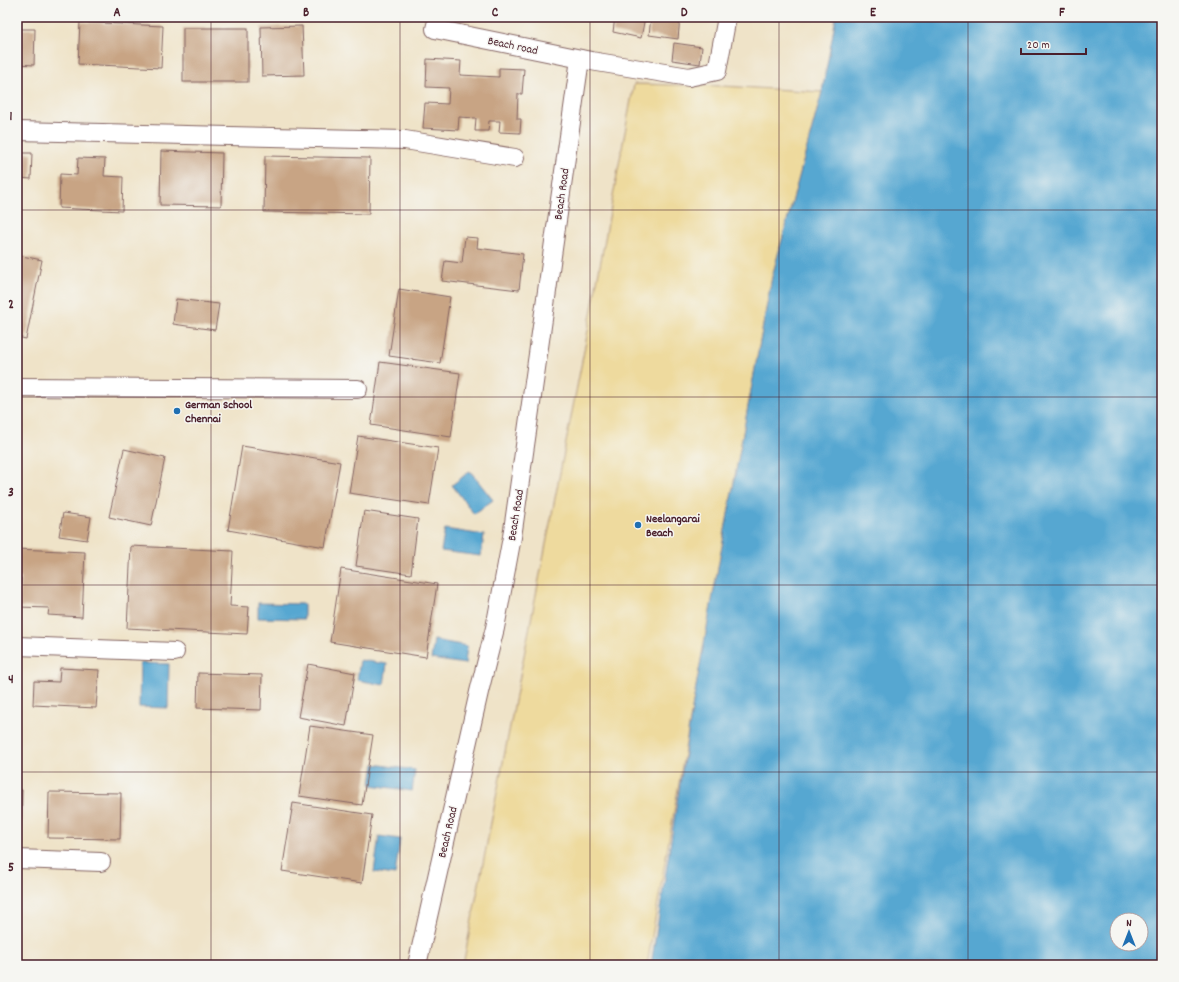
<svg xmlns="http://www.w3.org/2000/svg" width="1179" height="982" font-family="Dekko,sans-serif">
	<rect width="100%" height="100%" fill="#f6f6f2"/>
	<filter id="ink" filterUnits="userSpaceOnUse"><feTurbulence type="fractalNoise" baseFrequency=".025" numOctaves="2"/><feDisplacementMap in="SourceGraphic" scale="8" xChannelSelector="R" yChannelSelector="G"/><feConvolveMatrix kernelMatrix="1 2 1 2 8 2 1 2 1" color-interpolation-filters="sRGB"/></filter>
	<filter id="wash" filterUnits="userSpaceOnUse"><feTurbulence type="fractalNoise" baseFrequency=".012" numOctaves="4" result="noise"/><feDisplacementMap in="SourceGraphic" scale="16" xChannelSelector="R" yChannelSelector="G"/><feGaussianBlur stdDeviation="0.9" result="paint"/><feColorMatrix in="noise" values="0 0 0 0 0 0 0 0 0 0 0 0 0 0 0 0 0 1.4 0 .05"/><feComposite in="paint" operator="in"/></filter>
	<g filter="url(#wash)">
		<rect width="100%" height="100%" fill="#efe3c8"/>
		<polygon fill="#eeda9e" stroke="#9c7c64" points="634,84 722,86 822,92 772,277 693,703 647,965 463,965 585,346"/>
		<g fill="#57a7d1" stroke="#50637e" fill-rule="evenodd">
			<path d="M836,17H1162V965H651L693,703L772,277L822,92ZM1117,920H1141V944H1117Z"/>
			<polygon points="470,471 493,500 474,514 452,485"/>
			<polygon points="445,529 484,535 481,556 441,551"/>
			<polygon points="258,603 304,604 304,619 258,618"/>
			<polygon points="434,640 467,646 465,664 431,659"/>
			<polygon points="360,660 387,664 384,685 357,680"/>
			<polygon points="140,663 169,664 168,708 139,707"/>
			<polygon points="374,764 415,770 412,791 371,785"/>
			<polygon points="379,836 400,839 395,875 374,872"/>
		</g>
		<g id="blocks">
			<g fill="#c8a484">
				<polygon points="615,17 645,17 641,38 613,32"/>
				<polygon points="651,17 680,17 678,39 649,35"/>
				<polygon points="80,22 163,26 161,68 78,64"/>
				<polygon points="302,26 304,75 262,76 261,27"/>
				<rect x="183" y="28" width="65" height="54"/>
				<polygon points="17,29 35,29 34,65 17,64"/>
				<polygon points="674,43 702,47 700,64 672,60"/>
				<polygon points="427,59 461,61 460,75 499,77 499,68 524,69 522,94 518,94 517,119 521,119 520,133 499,132 500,121 489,121 488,131 475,131 476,118 459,117 458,130 423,128 425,103 448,104 449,88 426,87"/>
				<polygon points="161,151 222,153 221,206 160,205"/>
				<polygon points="17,153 32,153 31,179 19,178 18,187 17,187"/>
				<polygon points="265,156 370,158 369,214 264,212"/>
				<polygon points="78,158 105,159 104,176 123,177 122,211 59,208 60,174 77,175"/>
				<polygon points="465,237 478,238 477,248 523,254 519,290 442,281 445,261 462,263"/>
				<polygon points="17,255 42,260 26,339 17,337"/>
				<polygon points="399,289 450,297 440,363 389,356"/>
				<polygon points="176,299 219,304 215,330 173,324"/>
				<polygon points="380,362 460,373 451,437 371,425"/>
				<polygon points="358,436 438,448 429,505 349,493"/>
				<polygon points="242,446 340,462 325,547 228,530"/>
				<polygon points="124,449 165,458 151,526 109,517"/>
				<polygon points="364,511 418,519 411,574 356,566"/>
				<polygon points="63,513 91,517 87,540 59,536"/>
				<polygon points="131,546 233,551 230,606 249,607 247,634 127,628"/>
				<polygon points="17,549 85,552 82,617 48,615 49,608 19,607 21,578 17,578"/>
				<polygon points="341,569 437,584 426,657 330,642"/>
				<polygon points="308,664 355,673 346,726 298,717"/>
				<polygon points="60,668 99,670 96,708 33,705 34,681 59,682"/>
				<polygon points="198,673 262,675 261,710 197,708"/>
				<polygon points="310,726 373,735 362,805 299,796"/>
				<polygon points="17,790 22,790 21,843 17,843"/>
				<polygon points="49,792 121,793 120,839 48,838"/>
				<polygon points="293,803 372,815 362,883 282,871"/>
			</g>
		</g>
	</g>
	<g filter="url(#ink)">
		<use href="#blocks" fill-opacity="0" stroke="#846462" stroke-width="1"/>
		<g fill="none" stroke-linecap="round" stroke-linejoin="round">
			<defs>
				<g id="street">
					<polyline points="438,17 435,29 591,61 689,77 717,71 727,17"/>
					<polyline points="17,131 405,140 515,158"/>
					<polyline points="17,387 358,389"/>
					<polyline points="17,646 175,652"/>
					<polyline points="17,859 101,862"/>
					<polyline points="417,965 479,692 495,628 512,537 580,59"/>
				</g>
			</defs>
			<use href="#street" stroke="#846462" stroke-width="20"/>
			<use href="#street" stroke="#fff" stroke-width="18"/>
		</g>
	</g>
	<path fill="none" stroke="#4a1f2b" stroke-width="1" stroke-opacity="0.55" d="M211,17V965M400,17V965M590,17V965M779,17V965M968,17V965M17,210H1162M17,397H1162M17,585H1162M17,772H1162"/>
	<g fill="#1f6fb2" stroke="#f6f6f2" stroke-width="1.5">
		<circle cx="177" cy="411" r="4"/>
		<circle cx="638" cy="525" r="4"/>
	</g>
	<g text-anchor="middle" stroke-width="3" stroke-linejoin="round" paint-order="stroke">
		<g font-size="12" fill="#4a1f2b" stroke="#f6f6f2">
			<text transform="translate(513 45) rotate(12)" y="4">Beach road</text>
			<text transform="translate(561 194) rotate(-82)" y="4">Beach Road</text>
			<text transform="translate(515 515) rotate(-81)" y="4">Beach Road</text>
			<text transform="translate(447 832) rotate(-77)" y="4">Beach Road</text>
		</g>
		<g font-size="12" font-weight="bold" fill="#4a1f2b" stroke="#f6f6f2" text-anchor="start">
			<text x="185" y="408">German School<tspan x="185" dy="14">Chennai</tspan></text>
			<text x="646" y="522">Neelangarai<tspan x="646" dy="14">Beach</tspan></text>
		</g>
	</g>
	<rect width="1179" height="982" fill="none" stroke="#f6f6f2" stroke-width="44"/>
	<g transform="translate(1129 932)"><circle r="19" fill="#f6f6f2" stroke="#b1a0a2"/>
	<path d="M0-3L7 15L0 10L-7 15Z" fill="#1f6fb2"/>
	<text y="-6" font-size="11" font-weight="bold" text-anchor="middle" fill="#4a1f2b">N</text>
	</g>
	<path d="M1021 48v6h65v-6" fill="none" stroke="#4a1f2b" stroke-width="2"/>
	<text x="1027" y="48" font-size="12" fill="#4a1f2b" stroke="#f6f6f2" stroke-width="3" paint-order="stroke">20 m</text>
	<rect x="22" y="22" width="1135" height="938" fill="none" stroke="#4a1f2b" stroke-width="1.5"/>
	<g font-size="13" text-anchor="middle" font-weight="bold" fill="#4a1f2b">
		<text x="117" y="16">A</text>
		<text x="306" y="16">B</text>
		<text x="495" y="16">C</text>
		<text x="684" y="16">D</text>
		<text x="873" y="16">E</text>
		<text x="1062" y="16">F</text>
		<text x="11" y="120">1</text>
		<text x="11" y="308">2</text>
		<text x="11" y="496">3</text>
		<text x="11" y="683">4</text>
		<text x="11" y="871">5</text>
	</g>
</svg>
